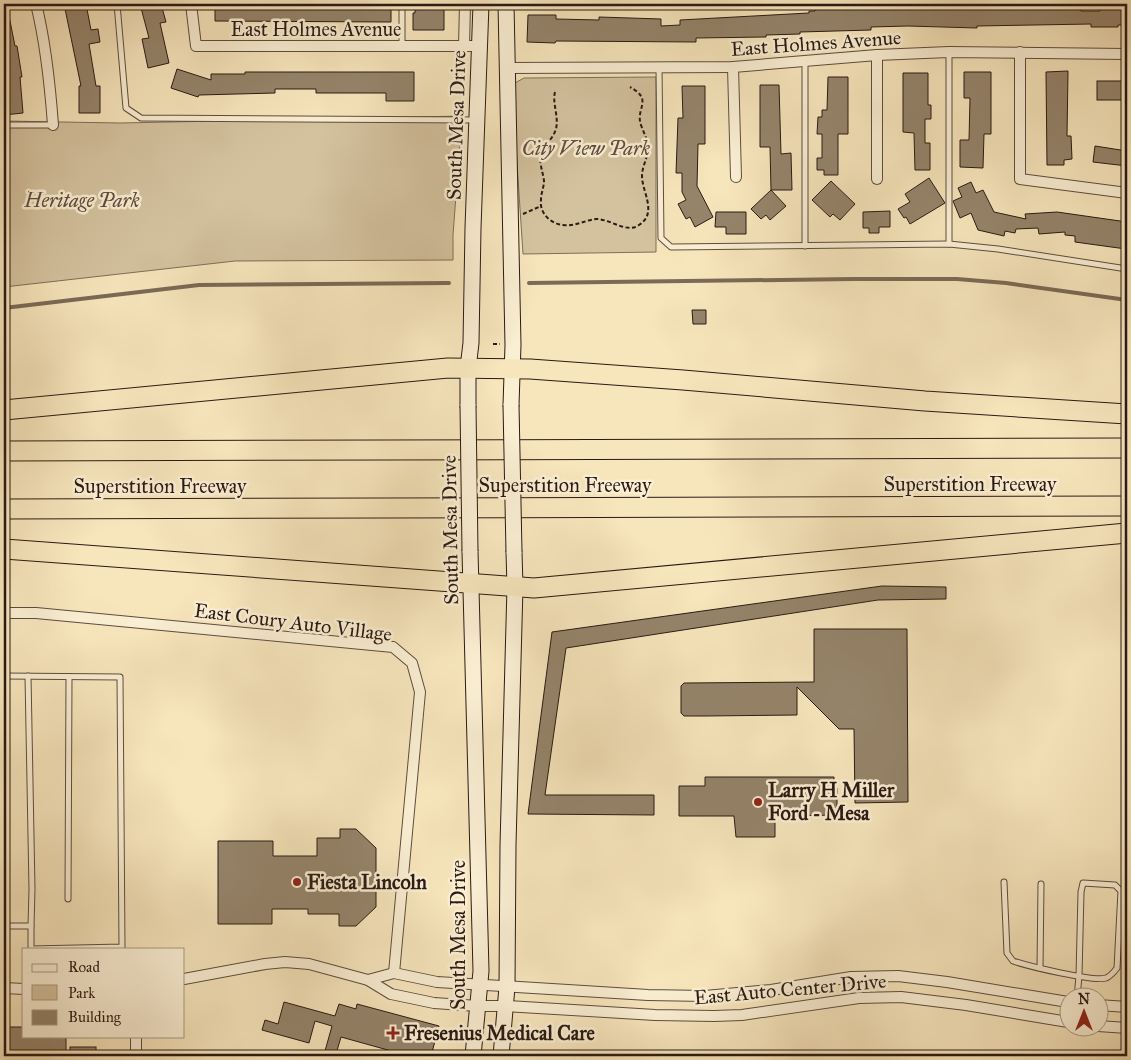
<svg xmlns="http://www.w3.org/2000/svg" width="1131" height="1060" font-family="'IM FELL Great Primer',serif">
	<rect width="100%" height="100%" fill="#f7e5bc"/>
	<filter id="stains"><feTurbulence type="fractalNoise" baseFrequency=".004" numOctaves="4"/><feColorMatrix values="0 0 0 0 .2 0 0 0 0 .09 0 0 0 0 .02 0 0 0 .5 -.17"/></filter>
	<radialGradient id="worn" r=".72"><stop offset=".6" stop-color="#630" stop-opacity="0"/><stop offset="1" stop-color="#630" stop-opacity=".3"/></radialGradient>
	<g fill="#d4c29f" stroke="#7f6e5a">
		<polygon points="656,77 656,252 523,254 516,148 515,83 524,78"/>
		<polygon points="462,116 453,235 453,260 235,261 4,287 4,121 120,123"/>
	</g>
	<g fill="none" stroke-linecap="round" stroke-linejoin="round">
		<g stroke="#7b6a57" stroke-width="4">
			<polyline points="529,283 854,279 957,279 1006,283 1127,300"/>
			<polyline points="4,308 199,285 449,283"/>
		</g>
	</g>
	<g fill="#95846b" stroke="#2a1a14">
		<polygon points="64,4 86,4 91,30 98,29 100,42 89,44 96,86 100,86 100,113 79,113 79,86 81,86"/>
		<polygon points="140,4 161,4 166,22 160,23 169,63 148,68 142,39 149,38"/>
		<polygon points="215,4 391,4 391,22 215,21"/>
		<polygon points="415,4 444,4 444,30 413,30 413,13 415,13"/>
		<polygon points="851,4 870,4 870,7 892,6 892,4 1048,5 1048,9 1066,9 1066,4 1081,4 1081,11 1100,11 1100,4 1127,5 1127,25 1118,25 1118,27 1091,27 1091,24 977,26 977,28 908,26 871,27 871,30 800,32 800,34 766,35 766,37 696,38 696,42 556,41 555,43 527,42 528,15 556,15 556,19 599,20 599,17 661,19 661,26 680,25 680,20 809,13 809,11 815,11 815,7 851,5"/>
		<polygon points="8,11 15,46 17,46 22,77 20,77 23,113 4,115 4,12"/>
		<polygon points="177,69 211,80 211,74 245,74 245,72 414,72 414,101 386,101 386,93 316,93 316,89 275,89 275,93 199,95 198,97 171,88"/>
		<polygon points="1068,71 1067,136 1071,136 1072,159 1064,160 1064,165 1047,165 1046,72"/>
		<polygon points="964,72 991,72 991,134 984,134 983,168 960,167 960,140 969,140 970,98 964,98"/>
		<polygon points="903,73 928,73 928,105 931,105 931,119 925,119 925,143 930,143 930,170 915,170 914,133 903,132"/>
		<polygon points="828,77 848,77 848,134 838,134 838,175 824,175 824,170 817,170 817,158 822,158 822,134 817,134 818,117 822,117 822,110 827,110"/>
		<rect x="1097" y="81" width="28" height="19"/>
		<polygon points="760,85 779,85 781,154 791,153 792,190 771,190 786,206 770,220 766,215 761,219 751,209 771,190 770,147 760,147"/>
		<polygon points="682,86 705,86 705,144 698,144 697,186 713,217 695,227 690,217 686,219 678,204 686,200 682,192 682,173 676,173 678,118 683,118"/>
		<polygon points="1095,146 1127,151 1127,166 1093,162"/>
		<polygon points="929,178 945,203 910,224 906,217 904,218 898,209 910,202 905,194"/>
		<polygon points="831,181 855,204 840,220 833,214 830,217 812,200"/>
		<polygon points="971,182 976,193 983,190 994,212 1026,219 1025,214 1057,212 1127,222 1126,249 1075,242 1075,236 1065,235 1065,232 1039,234 1038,228 1016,229 1015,233 1005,231 1004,236 978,230 971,213 960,218 953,201 962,197 958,188"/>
		<polygon points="890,211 890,227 879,227 879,233 869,233 869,228 863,228 863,212"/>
		<polygon points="716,212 746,212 746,234 726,234 726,227 715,227"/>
		<polygon points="692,310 706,310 706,324 693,324"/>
		<polygon points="882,586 946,587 946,599 878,600 566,648 545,795 654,795 654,815 528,814 552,632"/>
		<polygon points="814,629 907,629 908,802 855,803 854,729 839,729 797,687 797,715 705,716 684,716 681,713 681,686 684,683 814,682"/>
		<polygon points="705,777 834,777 834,788 837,788 837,815 775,816 775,837 736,837 734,816 679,816 679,786 705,786"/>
		<polygon points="340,829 356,829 376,848 376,907 356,926 339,926 339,914 308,914 308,909 272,909 272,924 218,924 218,841 273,841 273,856 317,856 317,838 340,838"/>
		<polygon points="284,1002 335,1016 339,1004 356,1009 357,1004 439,1026 431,1056 394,1056 395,1052 341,1037 336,1054 325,1051 332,1026 315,1021 309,1043 262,1030 265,1020 278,1024"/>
		<polygon points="4,1027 24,1027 24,1036 66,1036 66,1051 4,1051"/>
		<rect x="70" y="1047" width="26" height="9"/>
	</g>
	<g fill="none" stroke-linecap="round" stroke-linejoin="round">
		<defs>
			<g id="service">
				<polyline points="117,4 126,108 141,118 476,120"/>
				<polyline points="402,46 402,4"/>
				<polyline points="949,52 949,244"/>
				<polyline points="659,68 661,238 671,247 949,244 998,249 1127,269"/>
				<polyline points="4,125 53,125"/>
				<polyline points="805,246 805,61"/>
				<polyline points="4,676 120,677 122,947 31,949"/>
				<polyline points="28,676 32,889 31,926"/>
				<path d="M1004,882L1007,953L1013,961C1028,966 1093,982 1106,978C1111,976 1114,972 1117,968L1121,891L1115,885L1083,883L1081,892L1079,976L1077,998"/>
				<polyline points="4,889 4,903"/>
				<polyline points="68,899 69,677"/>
				<polyline points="4,926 31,926 31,949"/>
				<polyline points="1040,968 1041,884"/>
			</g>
			<g id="minor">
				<path d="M36,4C46,44 50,84 53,125"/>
				<polyline points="191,4 196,46 478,46"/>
				<polyline points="464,46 465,4"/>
				<polyline points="1020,52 1020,179 1127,193"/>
				<polyline points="733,67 736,177"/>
				<polyline points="507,68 733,67 877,55 949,52 1127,54"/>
				<polyline points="877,179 877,55"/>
				<polyline points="4,613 36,613 393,647 412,663 420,692 394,973"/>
				<polyline points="184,979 265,964 285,962 309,964 368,980 391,994 434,1003 478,1006 506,1006 655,1015 714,1016 742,1015 859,998 901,997 966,1005 1068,1022"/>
				<polyline points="368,980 394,973 437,982 648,995 705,996 771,990 851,977 898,976 947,982 1068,1002"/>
				<polyline points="4,988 24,989"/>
				<polyline points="1098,1005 1127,1007"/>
				<polyline points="1098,1026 1127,1028"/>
				<polyline points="136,1056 136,1036"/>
			</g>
			<g id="secondary">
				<polyline points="506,4 513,345 511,405"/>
				<polyline points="468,406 468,368 471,343 473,228 481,4"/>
				<polyline points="470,551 481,971 473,1056"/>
				<polyline points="501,1056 507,987 508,845 515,587 514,552"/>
			</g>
			<g id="motorway">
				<polyline points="4,410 448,368 530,369 683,380 925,401 1127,414"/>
				<polyline points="4,451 1127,448"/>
				<polyline points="4,509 1127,506"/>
				<polyline points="4,549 534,588 1127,533"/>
			</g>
		</defs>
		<use href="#service" stroke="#5d4d3e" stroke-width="7"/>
		<use href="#minor" stroke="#5d4d3e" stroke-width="12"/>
		<use href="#secondary" stroke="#2a1a14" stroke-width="17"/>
		<use href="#motorway" stroke="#2a1a14" stroke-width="21"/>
		<g stroke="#2a1a14" stroke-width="2" stroke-dasharray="4 2.5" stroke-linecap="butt">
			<path d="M555,92C552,103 559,116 556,129C553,139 544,145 541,155C539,164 543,172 544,181C544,187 541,193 541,200C539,213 551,224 563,225C575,227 585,220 596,219C611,219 627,234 639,225C658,213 642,192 642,176C642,167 647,159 648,151C649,141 644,134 641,125C635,108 654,100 630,87"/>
			<polyline points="523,214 541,206"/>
			<polyline points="493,344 500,344"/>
		</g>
		<use href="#service" stroke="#faeed3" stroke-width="5"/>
		<use href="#minor" stroke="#faeed3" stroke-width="10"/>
		<use href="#secondary" stroke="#faeed3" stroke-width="15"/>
		<use href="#motorway" stroke="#f7e5bc" stroke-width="19"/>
		<defs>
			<g id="secondary-bridge">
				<polyline points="511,405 514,552"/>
				<polyline points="468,406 470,551"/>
			</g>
		</defs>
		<use href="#secondary-bridge" stroke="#2a1a14" stroke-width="17" stroke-linecap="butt"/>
		<use href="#secondary-bridge" stroke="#faeed3" stroke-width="15"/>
	</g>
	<g fill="#8f2418" stroke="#faeed3" stroke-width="2">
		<circle cx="758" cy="802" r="5"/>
		<circle cx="297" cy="882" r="5"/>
		<path d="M390.5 1025.5h5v5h5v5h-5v5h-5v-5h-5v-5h5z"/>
	</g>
	<g text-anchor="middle" stroke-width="5" stroke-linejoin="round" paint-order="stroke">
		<g font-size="20" fill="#2a1a14" stroke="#faeed3">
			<text x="316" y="36">East Holmes Avenue</text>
			<text transform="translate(816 43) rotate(-4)" y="7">East Holmes Avenue</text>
			<text transform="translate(456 125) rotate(-88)" y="7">South Mesa Drive</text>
			<text x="970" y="491">Superstition Freeway</text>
			<text x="565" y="492">Superstition Freeway</text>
			<text x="160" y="493">Superstition Freeway</text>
			<text transform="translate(450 530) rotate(-91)" y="7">South Mesa Drive</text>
			<text transform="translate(293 622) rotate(7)" y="7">East Coury Auto Village</text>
			<text transform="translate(458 935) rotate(-90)" y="7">South Mesa Drive</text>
			<text transform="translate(790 989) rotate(-5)" y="7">East Auto Center Drive</text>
		</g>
		<g font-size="20" font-style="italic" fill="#5d4c3e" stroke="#faeed3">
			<text x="586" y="155">City View Park</text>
			<text x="82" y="207">Heritage Park</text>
		</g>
		<g font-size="20" font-weight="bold" fill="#2a1a14" stroke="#faeed3" text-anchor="start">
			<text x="768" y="797">Larry H Miller<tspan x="768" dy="23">Ford - Mesa</tspan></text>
			<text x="307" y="889">Fiesta Lincoln</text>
			<text x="404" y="1040">Fresenius Medical Care</text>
		</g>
	</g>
	<rect width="1131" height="1060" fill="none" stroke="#f7e5bc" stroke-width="20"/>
	<rect x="5" y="5" width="1121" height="1050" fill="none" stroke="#2a1a14" stroke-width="2.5"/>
	<rect x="10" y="10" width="1111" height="1040" fill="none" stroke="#2a1a14"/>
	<rect x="22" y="948" width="162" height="90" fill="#faeed3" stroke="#a79987"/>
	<rect x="32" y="964" width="25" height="8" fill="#faeed3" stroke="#a79987"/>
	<text x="68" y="972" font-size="15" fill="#2a1a14">Road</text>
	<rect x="32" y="985" width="25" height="15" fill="#d4c29f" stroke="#a79987"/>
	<text x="68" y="998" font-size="15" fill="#2a1a14">Park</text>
	<rect x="32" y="1010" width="25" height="15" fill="#95846b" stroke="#a79987"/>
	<text x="68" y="1022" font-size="15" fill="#2a1a14">Building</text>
	<g transform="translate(1084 1012)"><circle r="24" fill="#faeed3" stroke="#a79987"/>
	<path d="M0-4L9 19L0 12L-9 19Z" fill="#8f2418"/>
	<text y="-8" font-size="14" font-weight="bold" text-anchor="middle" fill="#2a1a14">N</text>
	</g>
	<rect width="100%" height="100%" filter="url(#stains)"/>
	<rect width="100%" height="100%" fill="url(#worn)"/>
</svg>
